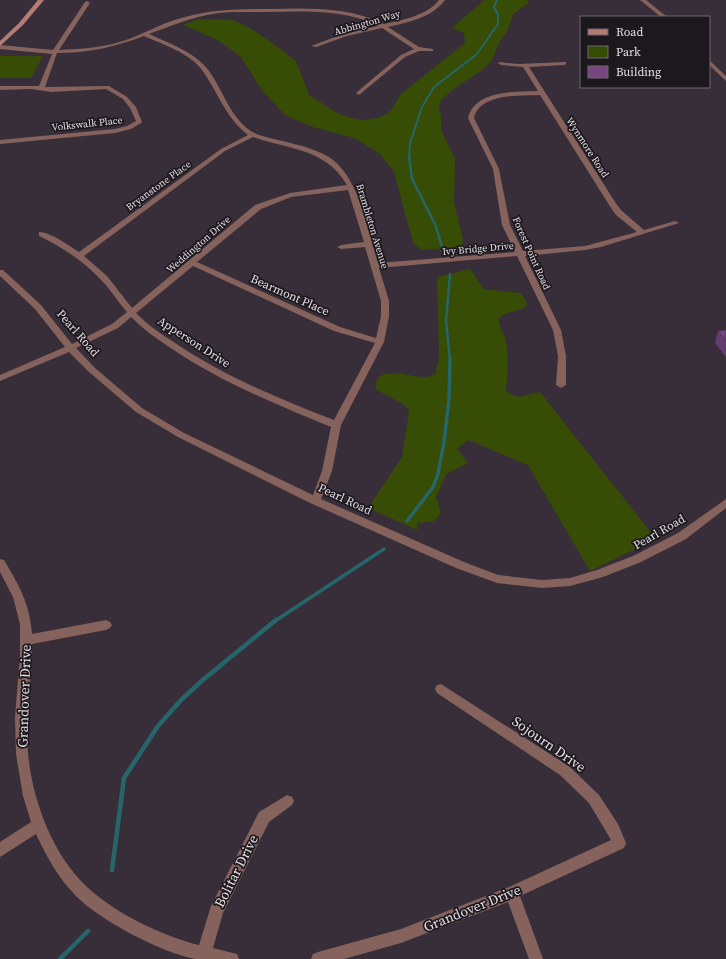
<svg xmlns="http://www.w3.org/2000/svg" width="726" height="959" font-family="'Source Serif 4',serif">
	<rect width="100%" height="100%" fill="#372e39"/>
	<g fill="#374c04">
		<polygon points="484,0 527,0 529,3 514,13 507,31 500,41 491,62 481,71 455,88 441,100 439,107 441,116 441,130 455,159 454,202 463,240 462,247 421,250 413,243 394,172 379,153 354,138 313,127 285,115 261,89 241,57 218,40 183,25 196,20 215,19 233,20 250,28 268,40 296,61 309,95 337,113 351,118 364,120 378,118 390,112 401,94 465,43 464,33 452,28"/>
		<polygon points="0,56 43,56 31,78 0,78"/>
		<path d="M470,269L484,289L520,293L525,299L527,305C519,313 507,310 499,318C498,326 503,331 505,338C510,356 507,374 506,391L517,397L540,392L656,539L590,571L528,465L468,440L457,449L468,463L446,474L436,497L441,512L435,521L417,523V530L368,508L402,457L409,411L403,404L377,390C375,387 375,385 376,382C382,365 413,378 426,377C429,377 432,375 435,374L439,358L437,277Z"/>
	</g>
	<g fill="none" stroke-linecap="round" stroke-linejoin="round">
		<polyline stroke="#26666a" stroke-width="2" points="409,157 410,143 422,107 434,87 477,54 498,24 498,15 494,7 497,0"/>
		<g stroke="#26666a" stroke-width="2.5">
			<polyline points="409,156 412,179 435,224 444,253"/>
			<polyline points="450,360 446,321 450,274"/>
		</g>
		<g stroke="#26666a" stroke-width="3.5">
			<polyline points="407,521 433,487 438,474 444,442 449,399 450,359"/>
			<polyline points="275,621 384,549"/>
		</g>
		<g stroke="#26666a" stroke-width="4.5">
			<polyline points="112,870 124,778 158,726 182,699 204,679 276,620"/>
			<polyline points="60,959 88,931"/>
		</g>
		<g fill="#85625b" fill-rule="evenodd">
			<path d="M439,0H445C432,18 408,22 388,27L419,47L433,49V51H419L405,57L359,95L356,93L357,92L401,55L414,49L382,28L347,36L316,47L311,46L343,34L378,26C341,8 301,12 261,12C243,12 224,11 207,15C187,19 168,27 149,34C168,43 190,50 205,66C224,88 230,124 259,135C282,142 309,145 329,157C359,176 368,231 378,263L515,252L502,225L493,169L468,118C475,90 515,92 538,91L523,67L501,65L498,63L499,62L518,64L566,62V64L564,65L529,67L617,205L622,211L644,230L675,221L679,223L601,247L585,250L525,256L561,330L566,356V385L561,388L556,385L558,356L553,330L517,256L379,268L389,301V316L384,342L341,425L332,471L321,499L464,562L498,575L542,580L570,578L597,570L633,556L678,533L726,499V508L686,539L641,562L603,577L570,586L542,588L497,583L456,568L308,502L178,437L136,412L89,372L69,352L0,381V375L65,347L35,309L0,276V270H3L41,305L72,344L112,324L127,312C118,302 111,290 102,281C84,261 62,247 39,236V232C49,231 71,247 79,252L221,149L248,135C225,117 218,92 202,70C188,52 164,45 144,36C115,47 88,53 57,53L45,87L109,86L127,97L136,107L142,122L141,123L131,129L115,133L0,144V140L115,129L127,126L136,121L130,108L123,99L106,89L51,92L31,89L0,90V86H39L52,54L0,49V45L53,50L85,2L87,1L90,3L59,50C78,49 98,48 116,43C139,37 159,24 181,18C213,9 238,9 271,9C310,8 348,7 384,24C402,20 427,16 439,0ZM540,95L611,208L616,215L637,232L585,246L523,251L510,225L499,169L474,118C480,93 520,96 540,95ZM253,137C289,150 325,148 347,185L290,193L255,205L132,308L107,276L84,256L225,151ZM348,190L364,242L341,245L337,247L341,249L365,247L381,301V316L376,338L340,327L197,262L261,209L291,197ZM193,266L334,331L375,343L334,420C279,399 224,376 175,343C161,334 148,325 136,313ZM131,317C143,329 156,338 169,347C219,381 275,404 331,427L322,471L313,495L184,433L142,408L95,368L76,348L118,328Z"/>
			<polygon points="640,0 646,0 667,17 661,17"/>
			<polygon points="709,60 726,76 726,81 709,65"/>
			<path d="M0,559L4,560C19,585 30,604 32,634L106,620L110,622L112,625L110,628L106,630L32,644C32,680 25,716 28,753C32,799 52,854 87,887C115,913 162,936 199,945L211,906L259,812L287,795L292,797L294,801L292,805L269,822L223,913L213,948L237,954L239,959C226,959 210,959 196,959C164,954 99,920 76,896C59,879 46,856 36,834L0,857V842L31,822L23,796L16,754L15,717L20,655V624L13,597L0,572Z"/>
			<polygon points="441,684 570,767 599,795 618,824 626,843 624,848 520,896 543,959 529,959 508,902 401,943 344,959 311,959 313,954 318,952 401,929 509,887 611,840 589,803 560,775 437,693 435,689 437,685"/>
		</g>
		<polygon fill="#b47c72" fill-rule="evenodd" points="38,0 44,0 23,25 0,46 0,41 19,23"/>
	</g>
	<polygon fill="#653c6f" points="726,330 726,357 715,343 718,331"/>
	<polygon fill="#764681" stroke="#53315a" points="726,330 726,341 718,331"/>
	<g text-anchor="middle" stroke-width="3.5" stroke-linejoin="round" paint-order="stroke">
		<g font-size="10" fill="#e4dee5" stroke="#1c181d">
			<text transform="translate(367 22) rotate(-16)" y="4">Abbington Way</text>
			<text transform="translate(87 123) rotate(-6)" y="4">Volkswalk Place</text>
			<text transform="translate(588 147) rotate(57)" y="4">Wynmore Road</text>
			<text transform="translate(158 185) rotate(-36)" y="4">Bryanstone Place</text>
			<text transform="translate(373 226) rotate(73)" y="4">Brambleton Avenue</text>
			<text transform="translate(198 244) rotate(-41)" y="4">Weddington Drive</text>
			<text transform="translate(478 248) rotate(-5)" y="4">Ivy Bridge Drive</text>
			<text transform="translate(532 253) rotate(66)" y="4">Forest Point Road</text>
		</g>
		<g font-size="12" fill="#e4dee5" stroke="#1c181d">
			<text transform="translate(290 295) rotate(24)" y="4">Bearmont Place</text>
			<text transform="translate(78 333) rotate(49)" y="4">Pearl Road</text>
			<text transform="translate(194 342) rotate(33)" y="4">Apperson Drive</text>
			<text transform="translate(345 499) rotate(25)" y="4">Pearl Road</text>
			<text transform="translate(659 532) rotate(-30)" y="4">Pearl Road</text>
		</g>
		<g font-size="14" fill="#e4dee5" stroke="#1c181d">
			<text transform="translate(24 696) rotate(-88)" y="5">Grandover Drive</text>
			<text transform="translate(549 744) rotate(35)" y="5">Sojourn Drive</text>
			<text transform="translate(236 871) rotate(-63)" y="5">Bolitar Drive</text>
			<text transform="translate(472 908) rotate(-22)" y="5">Grandover Drive</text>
		</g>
	</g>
	<rect x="580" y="16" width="130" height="72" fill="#1c181d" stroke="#6c676d"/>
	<rect x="588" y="29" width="20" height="6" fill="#b47c72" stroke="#6c676d"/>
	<text x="616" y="36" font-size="12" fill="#e4dee5">Road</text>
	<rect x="588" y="46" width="20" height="12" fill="#374c04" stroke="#6c676d"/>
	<text x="616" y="56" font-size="12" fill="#e4dee5">Park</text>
	<rect x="588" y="66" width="20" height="12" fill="#764681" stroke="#6c676d"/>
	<text x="616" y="76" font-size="12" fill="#e4dee5">Building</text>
</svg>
